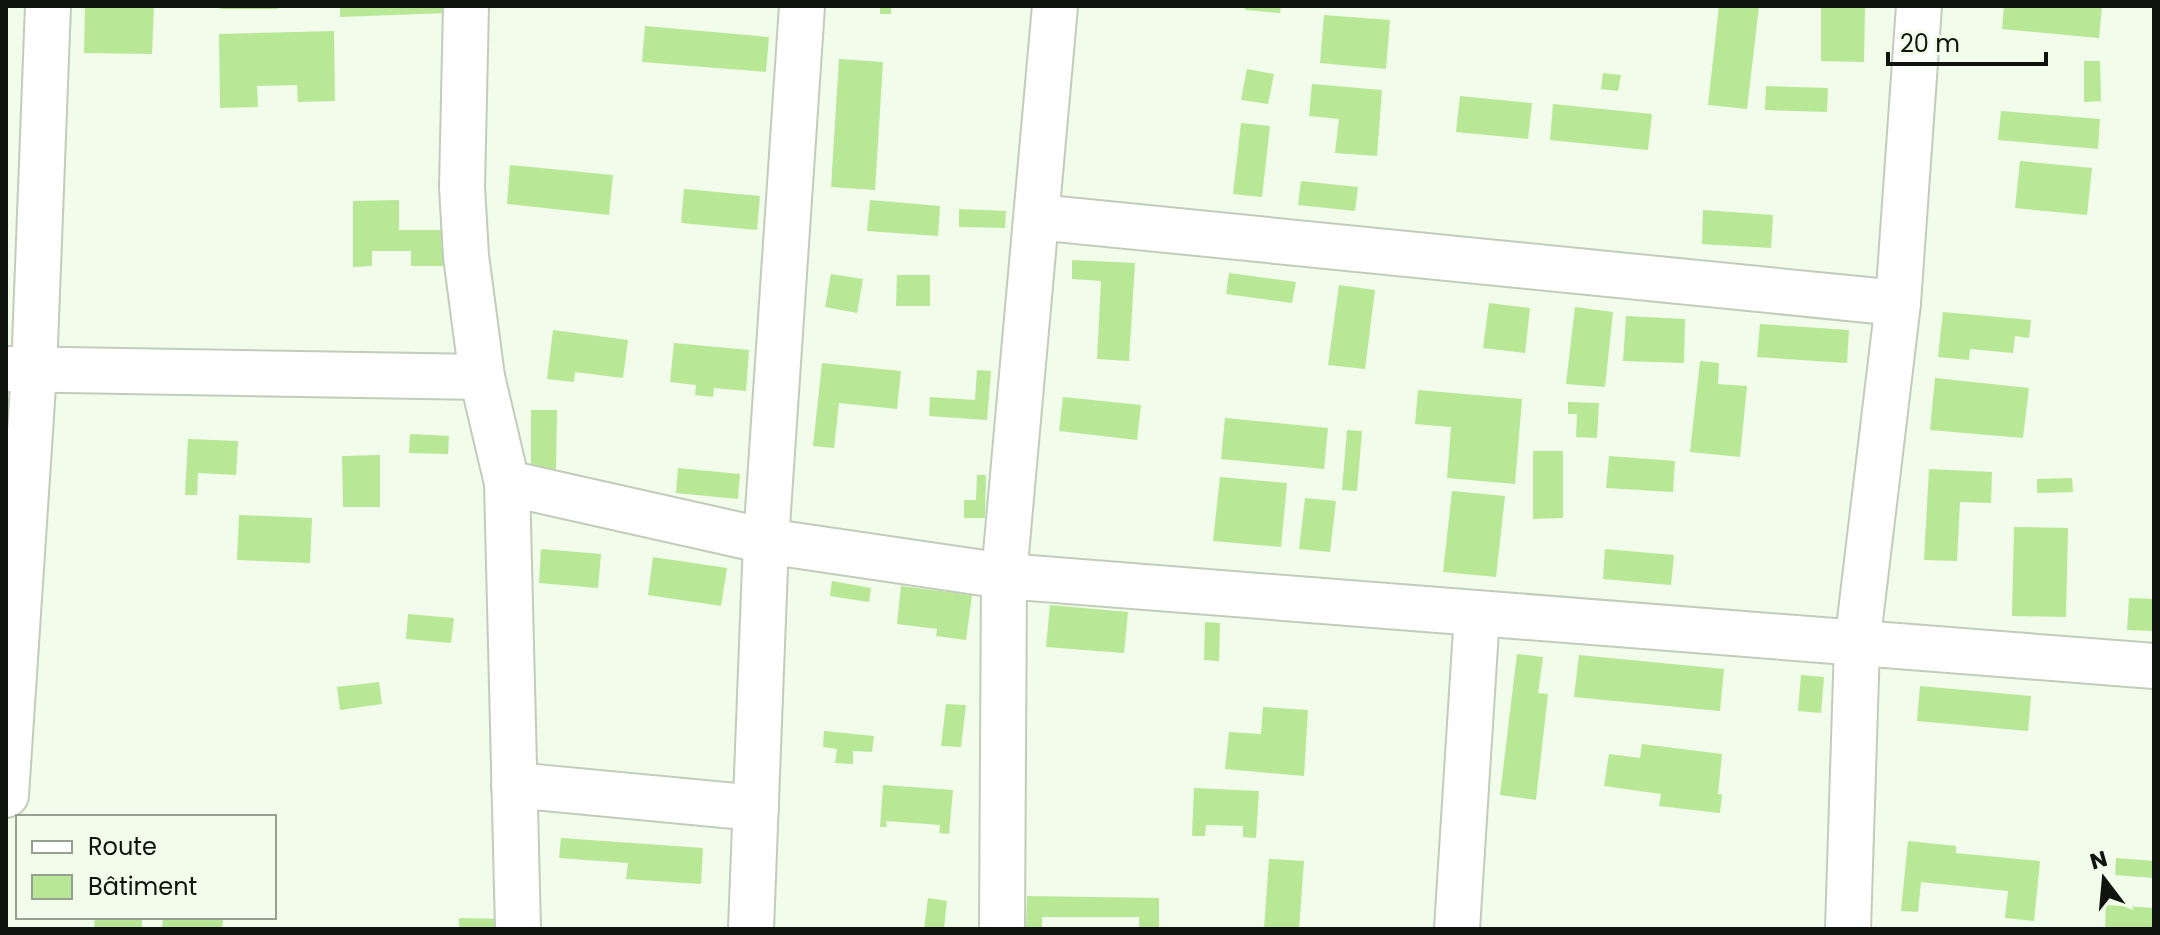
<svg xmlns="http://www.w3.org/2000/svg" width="2160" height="935" font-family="Poppins,sans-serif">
	<rect width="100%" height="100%" fill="#f1fcea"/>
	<g fill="#b8e896">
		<polygon points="85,6 154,6 152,54 84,53"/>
		<rect x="220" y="6" width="58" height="3"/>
		<polygon points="340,6 447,6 447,13 340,17"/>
		<rect x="880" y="6" width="11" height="8"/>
		<polygon points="1245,6 1281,6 1280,13 1245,10"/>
		<polygon points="1719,6 1759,6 1747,109 1708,105"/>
		<polygon points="1821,6 1865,6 1864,62 1821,61"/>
		<polygon points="2004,6 2102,6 2099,38 2002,29"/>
		<polygon points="1324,15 1390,20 1386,69 1320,63"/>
		<polygon points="645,26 769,37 766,72 642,62"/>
		<polygon points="334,31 335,101 298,102 297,85 257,86 258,107 220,108 219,34"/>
		<polygon points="839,59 883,62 875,190 831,187"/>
		<polygon points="2084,61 2100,61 2101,101 2084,102"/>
		<polygon points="1247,69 1274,74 1268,104 1241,100"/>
		<polygon points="1603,73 1621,75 1618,91 1601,89"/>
		<polygon points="1312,84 1382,90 1377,156 1335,153 1339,119 1309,116"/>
		<polygon points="1766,86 1828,88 1827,112 1765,110"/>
		<polygon points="1460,96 1532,103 1528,139 1456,132"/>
		<polygon points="1553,104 1652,114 1648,150 1550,140"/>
		<polygon points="2001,111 2100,119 2098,149 1998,140"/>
		<polygon points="1241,123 1270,126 1262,197 1233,194"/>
		<polygon points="2020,161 2092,168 2087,215 2015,208"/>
		<polygon points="510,165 613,175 609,215 507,204"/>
		<polygon points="1301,181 1358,187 1355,211 1298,205"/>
		<polygon points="684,189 760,196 757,230 681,223"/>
		<polygon points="399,200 399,230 443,230 443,266 411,266 411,251 372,251 372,266 353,267 353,201"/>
		<polygon points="870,200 940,206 938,236 867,231"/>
		<polygon points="959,209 1006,211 1005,228 959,227"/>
		<polygon points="1703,210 1773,215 1771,248 1702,244"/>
		<polygon points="1072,260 1135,263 1129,361 1097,359 1101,281 1072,279"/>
		<polygon points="1229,273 1296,282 1292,303 1226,294"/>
		<polygon points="831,274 863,279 857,313 825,307"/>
		<polygon points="897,275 930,275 930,306 896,306"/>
		<polygon points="1339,285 1375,290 1365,369 1328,365"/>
		<polygon points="1489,303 1530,308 1525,353 1483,348"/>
		<polygon points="1575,307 1613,312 1605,387 1566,384"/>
		<polygon points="1943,312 2031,320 2029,338 2015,336 2013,353 1970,349 1969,360 1938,357"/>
		<polygon points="1626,316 1685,319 1684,363 1623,361"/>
		<polygon points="1760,324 1849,330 1847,363 1757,357"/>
		<polygon points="553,330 628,340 623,378 575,372 574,382 547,379"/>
		<polygon points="674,343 749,350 746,391 714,388 713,397 695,395 696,385 670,382"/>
		<polygon points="1700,361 1719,363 1718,384 1747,386 1740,457 1690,452"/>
		<polygon points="822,363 901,371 897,409 839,403 834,448 813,446"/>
		<polygon points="977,370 991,371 987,420 929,416 930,397 975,400"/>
		<polygon points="1935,378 2029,388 2023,438 1930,430"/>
		<polygon points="1418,390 1522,399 1515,484 1447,478 1451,427 1415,424"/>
		<polygon points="1063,397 1141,405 1137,440 1059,431"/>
		<polygon points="1568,402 1599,403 1597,438 1576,437 1577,414 1568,414"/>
		<polygon points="531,410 557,410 556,470 531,470"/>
		<polygon points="1225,418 1328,428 1324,469 1221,459"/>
		<polygon points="1347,430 1362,431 1357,491 1342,490"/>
		<polygon points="410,434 449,436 448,454 409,453"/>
		<polygon points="188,439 238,441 236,475 198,473 197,495 185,495"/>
		<polygon points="1533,451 1563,451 1563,518 1533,519"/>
		<polygon points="380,455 380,507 343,507 342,456"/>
		<polygon points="1609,456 1675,461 1673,492 1606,488"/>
		<polygon points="678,468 740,474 738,499 676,493"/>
		<polygon points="1929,469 1992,472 1991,503 1960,502 1957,561 1924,560"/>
		<polygon points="977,475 986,475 985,518 964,518 964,500 976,500"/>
		<polygon points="1220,477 1287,483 1281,547 1213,541"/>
		<polygon points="2072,478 2073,492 2037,493 2037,479"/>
		<polygon points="1452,491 1505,496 1496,577 1443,572"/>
		<polygon points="1305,498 1336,501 1330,552 1299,549"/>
		<polygon points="239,515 312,518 310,563 237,560"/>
		<polygon points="2014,527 2068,528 2066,617 2012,616"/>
		<polygon points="541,549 601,554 598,588 539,583"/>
		<polygon points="1605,549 1674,555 1671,585 1603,579"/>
		<polygon points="653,557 727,568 721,606 648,595"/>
		<polygon points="832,581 871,588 869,602 830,596"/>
		<polygon points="901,586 972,595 966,640 936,636 937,629 897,624"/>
		<polygon points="2129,598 2154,599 2154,631 2127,630"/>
		<polygon points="1050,605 1128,612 1124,653 1046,647"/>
		<polygon points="408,614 454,618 451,643 406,639"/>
		<polygon points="1205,622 1220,623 1219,661 1204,660"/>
		<polygon points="1517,654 1543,657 1538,693 1548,694 1536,800 1500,795"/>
		<polygon points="1579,655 1724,669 1720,711 1574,697"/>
		<polygon points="1801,675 1824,677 1821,713 1798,711"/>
		<polygon points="379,682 382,704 340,710 337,687"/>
		<polygon points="1920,686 2031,696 2028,731 1917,721"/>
		<polygon points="946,704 966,705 961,747 941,746"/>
		<polygon points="1263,707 1308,710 1304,776 1225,769 1229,732 1261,734"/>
		<polygon points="824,731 874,736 872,752 853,751 853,764 835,763 837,749 823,747"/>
		<polygon points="1642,744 1722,754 1718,794 1722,794 1720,813 1659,806 1661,794 1604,786 1609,754 1640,758"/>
		<polygon points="883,785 953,790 949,834 939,833 940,825 886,821 887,827 880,827"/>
		<polygon points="1194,788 1259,791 1256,838 1243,837 1243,826 1206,825 1205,836 1192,836"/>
		<polygon points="561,838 703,848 701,884 626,879 628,863 559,858"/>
		<polygon points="1908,841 1956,846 1956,853 2040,861 2034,921 2005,918 2008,891 1921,882 1918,912 1901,911"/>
		<polygon points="2116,858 2154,861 2154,878 2115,875"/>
		<polygon points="1269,859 1304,861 1299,929 1264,929"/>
		<polygon points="1027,896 1159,898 1159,929 1139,929 1139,917 1042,917 1042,929 1026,929"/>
		<polygon points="928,898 947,901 944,929 924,929"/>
		<polygon points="2106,905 2154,908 2154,929 2105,929"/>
		<polygon points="95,917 142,918 142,929 94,929"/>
		<polygon points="163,917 223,919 222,929 162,928"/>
		<polygon points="459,918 508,919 508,929 459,929"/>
	</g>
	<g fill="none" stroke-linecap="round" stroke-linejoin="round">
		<defs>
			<g id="street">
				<polyline points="466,6 462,187 466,256 482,377 507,483 518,929"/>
				<polyline points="1037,217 1898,303"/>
				<polyline points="6,369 482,377"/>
				<polyline points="507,483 766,541 1004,576 2154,666"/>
				<polyline points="514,785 756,808"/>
				<polyline points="6,795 34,371 48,6"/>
				<polyline points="751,929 766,541 802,6"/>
				<polyline points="1002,929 1004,576 1055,6"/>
				<polyline points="1457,929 1477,614"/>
				<polyline points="1848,929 1857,645 1898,303 1919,6"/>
			</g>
		</defs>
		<use href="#street" stroke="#c2ccbb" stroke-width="48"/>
		<use href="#street" stroke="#fff" stroke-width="44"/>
	</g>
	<rect width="2160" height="935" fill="none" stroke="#10140e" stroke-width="16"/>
	<rect x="16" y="815" width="260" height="104" fill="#f1fcea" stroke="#979f92" stroke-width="2"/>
	<rect x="32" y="841" width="40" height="12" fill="#ffffff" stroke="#979f92" stroke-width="2"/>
	<text x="88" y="855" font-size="24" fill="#10140e">Route</text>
	<rect x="32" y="875" width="40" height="24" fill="#b8e896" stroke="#979f92" stroke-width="2"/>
	<text x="88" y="895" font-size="24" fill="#10140e">Bâtiment</text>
	<g transform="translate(2104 879) rotate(344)" stroke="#f1fcea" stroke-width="6" paint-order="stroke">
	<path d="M0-6L14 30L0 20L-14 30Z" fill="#10140e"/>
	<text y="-12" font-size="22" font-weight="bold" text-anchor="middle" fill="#10140e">N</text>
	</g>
	<path d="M1888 52v12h158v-12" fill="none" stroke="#10140e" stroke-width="4"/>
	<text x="1900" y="52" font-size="24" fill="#10140e" stroke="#f1fcea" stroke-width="6" paint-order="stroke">20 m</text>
</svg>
